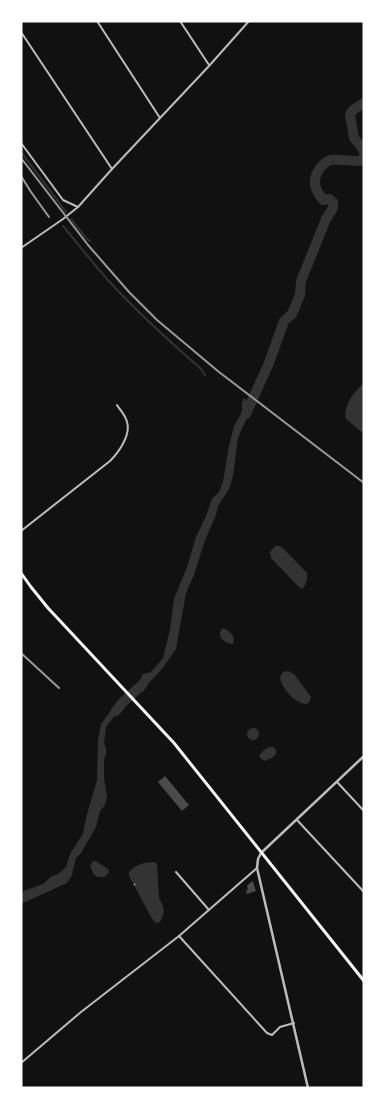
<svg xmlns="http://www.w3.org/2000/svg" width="385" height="1109" font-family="Overpass,sans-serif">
	<rect width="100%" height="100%" fill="#111"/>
	<g fill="#333">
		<path d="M364,383V434L346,419C342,407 355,390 364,383Z"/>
		<polygon points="244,398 254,406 244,424 238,438 233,476 229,489 218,506 216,515 205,540 194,575 186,593 176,649 162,669 144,688 145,689 143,692 141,691 137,694 132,689 139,682 143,674 151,672 163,658 170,630 174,599 187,567 196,537 206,516 212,499 219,492 223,482 229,446 234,426 242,412 242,403"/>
		<path d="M275,546H280L284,549L307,573C308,578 306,586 302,589L298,586L271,558L270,552Z"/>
		<path d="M223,628C230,631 236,636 233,644C224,644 215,635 223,628Z"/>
		<path d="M288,671L294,674L311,697L310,701L307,704C296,705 281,688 280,677L283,672Z"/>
		<polygon points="121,697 127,704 116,714 106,727 104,743 106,748 106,755 104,759 104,778 107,796 105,805 100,811 96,827 81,853 76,858 73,869 72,875 67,883 21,904 21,892 43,884 52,876 58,874 66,867 70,854 83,834 86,818 97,780 98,740 101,724"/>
		<circle cx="253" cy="734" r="6"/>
		<path d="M270,747H273L276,750V754L272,758L264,761L259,756C262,751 265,749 270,747Z"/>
		<path d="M93,861H96L108,869L109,872C106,879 99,878 94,875L90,866Z"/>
		<path d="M154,862L157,864L159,898L163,906L164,913L160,922C155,924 154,921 151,917L129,876V872C136,864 143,863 154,862Z"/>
	</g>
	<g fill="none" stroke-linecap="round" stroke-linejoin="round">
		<g stroke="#333" stroke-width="2">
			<polyline points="21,152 66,212"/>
			<polyline points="71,219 87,239 90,241"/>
			<path d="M63,226C78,244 92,262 107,279C136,311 168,340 201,369L205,375"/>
		</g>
		<g stroke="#333" stroke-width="10">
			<polyline points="364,103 353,110 350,115 354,138 362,148 364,152"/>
			<path d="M246,414L269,363L284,321L292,314L300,295L301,281L326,219L333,208V202L329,199L323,200C319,194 314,188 315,181C315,173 323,162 331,160C339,159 351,161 360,161L364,157"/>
			<polyline points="116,711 122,703 143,684"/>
		</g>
	</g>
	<g fill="#4a4a4a">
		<polygon points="165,776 189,805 182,811 158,782"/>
		<polygon points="252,881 253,882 256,891 247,894 246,890 248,890 247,886"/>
	</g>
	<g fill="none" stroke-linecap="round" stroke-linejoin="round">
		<polyline stroke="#f5f5f5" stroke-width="1" points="134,885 135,884"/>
		<g stroke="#bcbcbc" stroke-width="2">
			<polyline points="97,21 160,118"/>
			<polyline points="180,21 209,65"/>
			<polyline points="21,32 112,169"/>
			<polyline points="21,143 63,200 78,207"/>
			<polyline points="21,248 63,219 78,207 112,169 209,66 249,21"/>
			<path d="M21,531L110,461C119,452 131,435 127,422C126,416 120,410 117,405"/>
			<polyline points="337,782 364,811"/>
			<polyline points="297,820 364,892"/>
			<polyline points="176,872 209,910"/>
			<polyline points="179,936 267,1033 272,1035 280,1027 294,1023"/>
			<polyline points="21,1063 81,1012 179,936 257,868"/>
		</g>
		<polyline stroke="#bcbcbc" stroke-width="2.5" points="308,1088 257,868 258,859 261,853 364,756"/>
		<polyline stroke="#f5f5f5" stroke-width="3" points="21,573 31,587 48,608 174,743 364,981"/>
		<g stroke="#9a9a9a" stroke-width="2">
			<polyline points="21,158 88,245 129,292 157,320 219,372 364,483"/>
			<polyline points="21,176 31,192 49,217"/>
			<polyline points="21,653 59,688"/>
		</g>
	</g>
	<rect width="385" height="1109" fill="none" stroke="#ffffff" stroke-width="45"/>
</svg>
